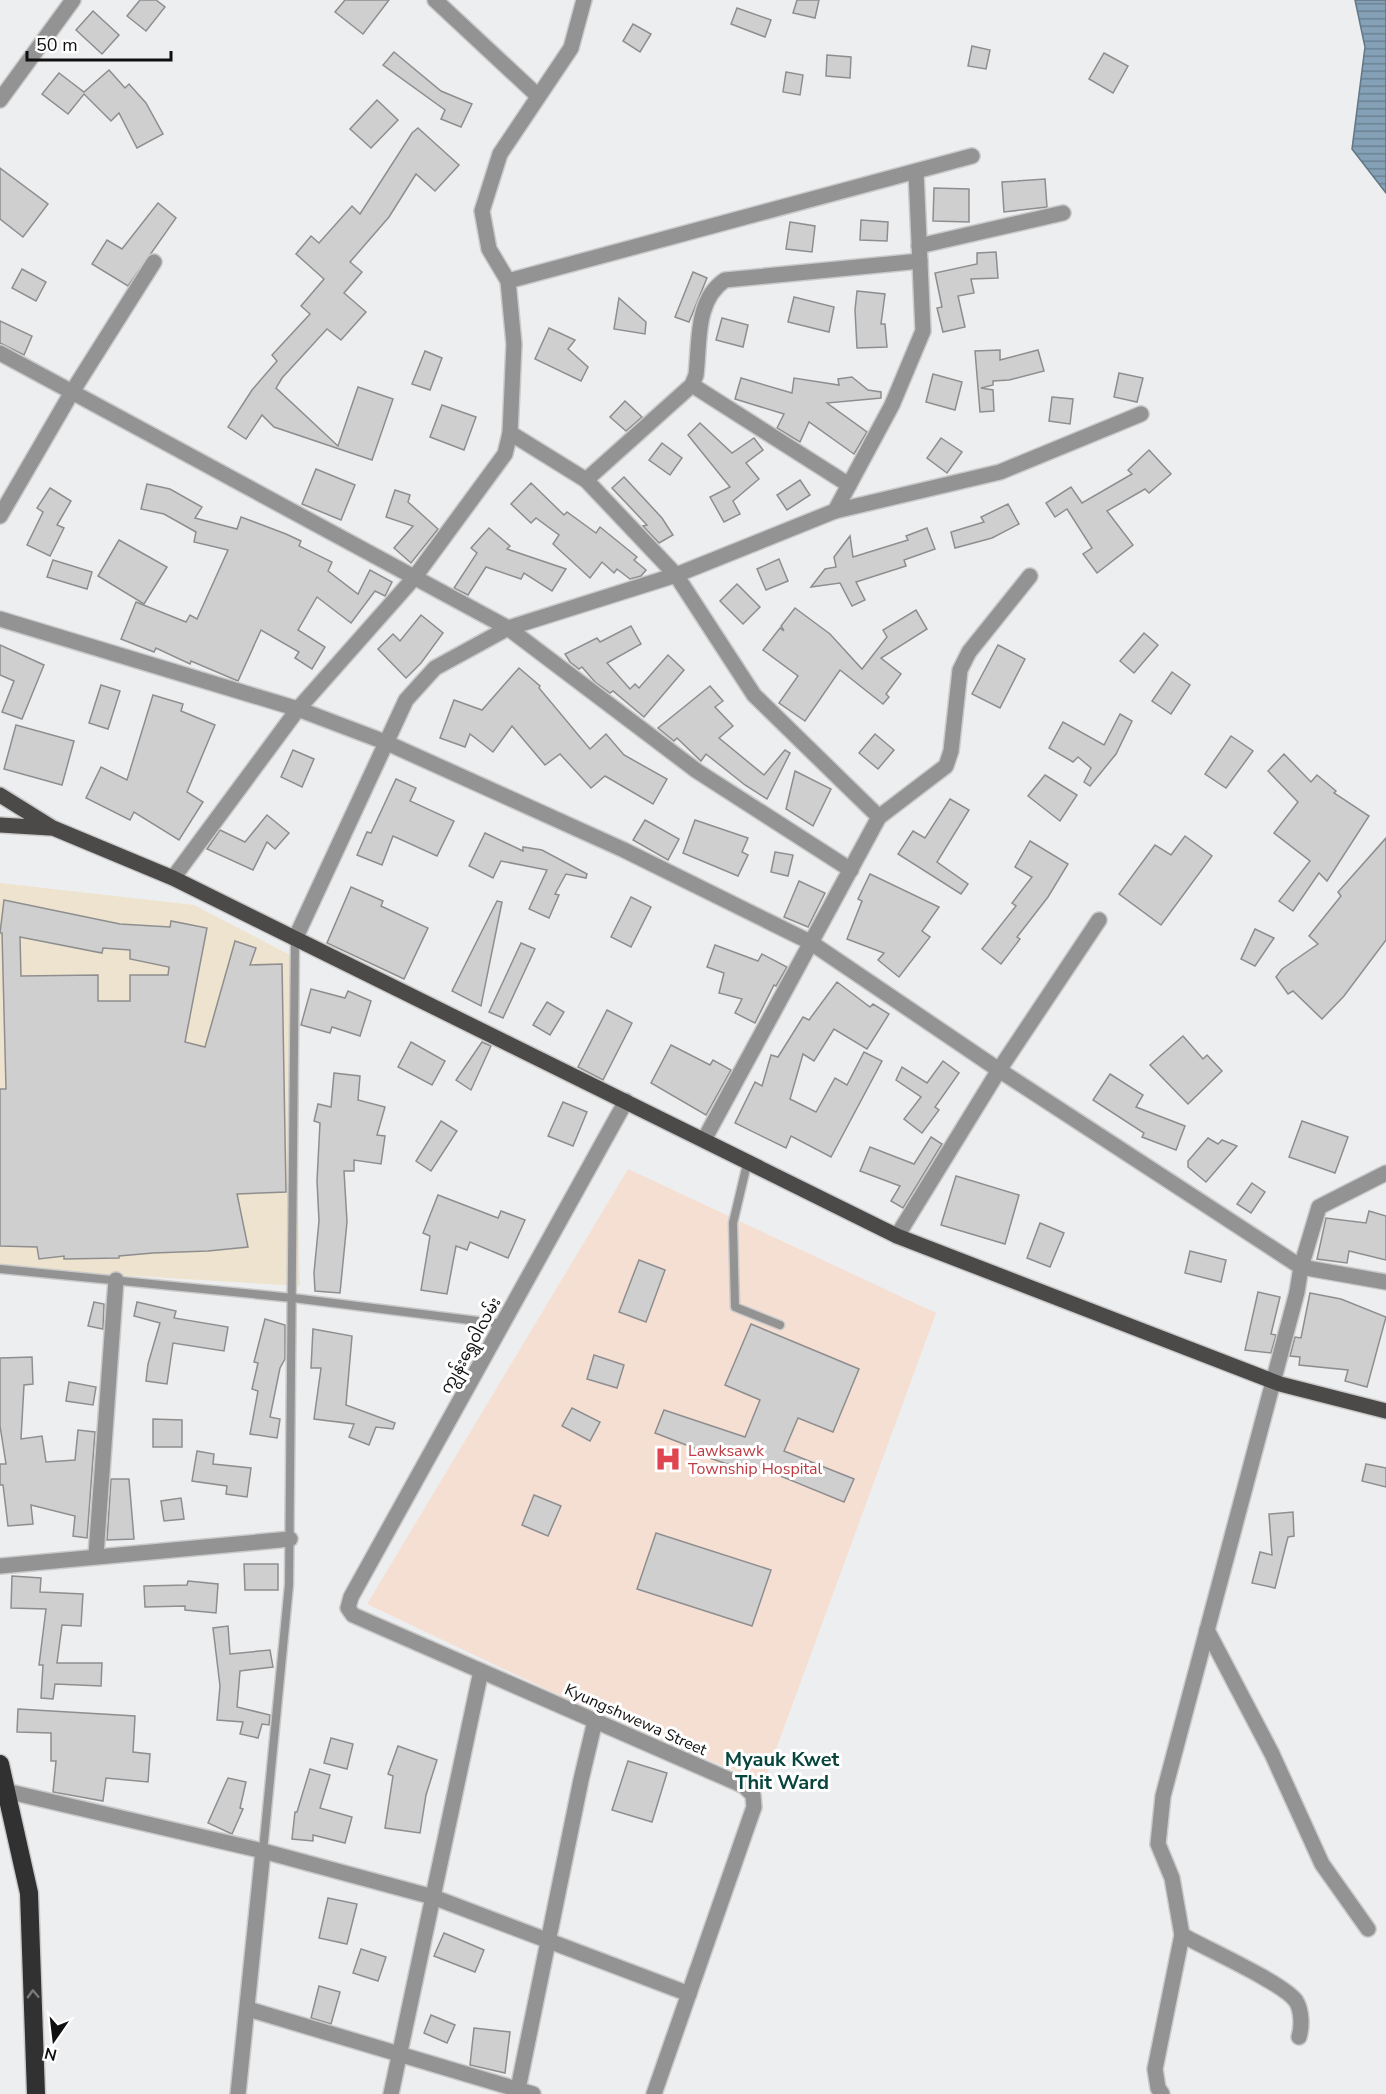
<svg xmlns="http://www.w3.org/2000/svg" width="1386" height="2094" font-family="'Nunito Sans','Noto Sans Myanmar',sans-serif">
	<defs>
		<pattern id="water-rules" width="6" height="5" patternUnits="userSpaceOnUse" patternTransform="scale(1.5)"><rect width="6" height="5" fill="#85a1b7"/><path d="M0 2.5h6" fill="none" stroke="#6b8293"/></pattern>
	</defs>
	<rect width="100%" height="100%" fill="#edeeef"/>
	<polygon fill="#eee3ce" points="0,883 194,905 292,956 300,1286 0,1268"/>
	<polygon fill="#f5dfd2" points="628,1169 936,1313 764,1782 630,1729 367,1604"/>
	<polygon fill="url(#water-rules)" stroke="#627685" stroke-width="1.5" points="1355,0 1386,0 1386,193 1352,149 1365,47"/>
	<g fill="#d0cfd0" stroke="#8f8e8f" stroke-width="1.5" fill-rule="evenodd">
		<polygon points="140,0 156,0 165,7 146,31 127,16"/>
		<polygon points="345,0 389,0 363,34 335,12"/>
		<polygon points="797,0 819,0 815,18 793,13"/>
		<polygon points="737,8 771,20 765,37 731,24"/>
		<polygon points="93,11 119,35 102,54 76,30"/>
		<polygon points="633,24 651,34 640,52 623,41"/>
		<polygon points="972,46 990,50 986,69 968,66"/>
		<polygon points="394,52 441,91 472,104 461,127 441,119 445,110 383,65"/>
		<polygon points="1104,53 1128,66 1113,93 1089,79"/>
		<polygon points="827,55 851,57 850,78 826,76"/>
		<polygon points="109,70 125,88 129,84 146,103 163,134 137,148 119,113 111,121 84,94 68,114 42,94 59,73 84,92"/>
		<polygon points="786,72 803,75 800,95 783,92"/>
		<polygon points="377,100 398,120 371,148 350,129"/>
		<polygon points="418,128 459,165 435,191 416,174 389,217 350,262 362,272 344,293 366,312 341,340 327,329 282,378 276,388 338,446 358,387 393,399 372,460 274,427 262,415 246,439 228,427 252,390 277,361 272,355 310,314 301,306 324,279 296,254 311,236 319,243 352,206 360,214 412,133"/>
		<polygon points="0,168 48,204 23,237 0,219"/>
		<polygon points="1045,179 1047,207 1004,212 1002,182"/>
		<polygon points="934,188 969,189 969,222 933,221"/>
		<polygon points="158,203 176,218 128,286 92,264 107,240 122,249"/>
		<polygon points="861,220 888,222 887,241 860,240"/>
		<polygon points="790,222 815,226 812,252 786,249"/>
		<polygon points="996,252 998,278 971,279 974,293 958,296 965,327 943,332 937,308 942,307 935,273 977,264 977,253"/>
		<polygon points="22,269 46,282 36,301 12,288"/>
		<polygon points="693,272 707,278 689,322 675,317"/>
		<polygon points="857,291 885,294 881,324 885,324 887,347 857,348 855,310"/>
		<polygon points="794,297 834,307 829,332 788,322"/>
		<polygon points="619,298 646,322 645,334 614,329"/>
		<polygon points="722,318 748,325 743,347 716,340"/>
		<polygon points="0,321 32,336 24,355 0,343"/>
		<polygon points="549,328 575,340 568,349 588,367 581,381 535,359"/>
		<polygon points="1000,350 1000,360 1038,350 1044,371 1009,380 993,381 993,385 981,388 993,390 994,411 980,412 975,351"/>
		<polygon points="425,351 442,358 430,390 412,384"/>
		<polygon points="1119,373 1143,378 1137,402 1114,397"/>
		<polygon points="933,374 962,382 955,410 926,402"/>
		<polygon points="852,377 868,390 881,392 881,398 827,403 867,432 854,454 809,422 800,442 777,428 784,414 735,399 741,378 792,393 794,378 839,385 838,379"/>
		<polygon points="1052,397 1073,399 1070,424 1049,421"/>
		<polygon points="625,401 642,417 626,431 610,417"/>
		<polygon points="442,405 476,417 464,450 430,437"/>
		<polygon points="700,423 732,453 754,438 763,450 746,463 759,479 733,501 740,514 724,522 710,497 730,487 688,435"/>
		<polygon points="941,438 962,452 947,473 927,458"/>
		<polygon points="662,443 682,458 670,475 649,460"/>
		<polygon points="1149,450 1171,474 1149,493 1145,489 1107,511 1133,545 1097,573 1083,554 1092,548 1067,509 1055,517 1046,503 1071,487 1082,503 1132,474 1128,470"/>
		<polygon points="316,469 355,485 341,520 302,504"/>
		<polygon points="624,477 662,518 673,535 659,543 643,526 647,525 612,488"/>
		<polygon points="800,480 810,495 787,510 777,495"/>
		<polygon points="531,483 564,515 567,512 596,533 600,527 637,557 634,560 646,570 641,576 630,579 617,569 614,573 602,562 590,578 553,544 559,535 536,518 531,523 511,504"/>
		<polygon points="147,484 170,489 202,507 195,518 237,529 241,517 286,534 301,541 299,546 332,562 328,571 358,594 370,570 392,582 385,596 375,591 351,623 317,597 298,630 325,647 312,669 295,658 299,652 261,630 238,681 191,661 190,664 156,648 154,652 121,639 136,602 186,622 190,615 197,619 228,550 194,542 196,532 164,514 141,509"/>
		<polygon points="50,488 71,501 57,525 64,528 50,556 27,545 43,512 37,508"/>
		<polygon points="395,490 410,495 408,502 438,529 411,563 394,548 413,526 386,517"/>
		<polygon points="1008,504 1019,524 992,538 955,548 951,532 984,522 981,517"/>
		<polygon points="489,528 510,546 507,549 566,569 552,591 524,573 521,579 486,567 468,595 454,588 477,553 471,548"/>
		<polygon points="927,528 935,549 904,560 906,566 856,582 865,600 852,606 840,583 811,587 825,569 836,567 834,557 850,536 853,557 908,540 906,536"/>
		<polygon points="119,540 167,567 144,604 98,576"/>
		<polygon points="779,559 788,581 766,590 757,569"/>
		<polygon points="53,560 92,572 87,589 47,577"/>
		<polygon points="737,584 760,607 743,624 720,601"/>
		<polygon points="795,608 830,634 862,669 887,637 883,630 916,610 927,629 881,658 901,674 886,694 889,697 883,704 840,670 805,721 779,703 798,676 763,650 780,628 784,631 781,626"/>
		<polygon points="421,615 443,633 421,663 406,678 378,649 393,634 400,641"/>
		<polygon points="631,626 641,644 607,663 630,689 635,684 639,688 668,655 684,670 644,717 613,691 610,693 595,682 582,667 579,669 570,662 565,654 597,638 600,642"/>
		<polygon points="1144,633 1158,645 1134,673 1120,661"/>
		<polygon points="0,645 44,665 22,719 2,712 14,681 0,675"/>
		<polygon points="998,645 1025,659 1000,708 972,694"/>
		<polygon points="519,668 540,686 539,688 590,749 606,734 624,755 667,779 653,804 605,776 591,788 560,754 545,765 512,726 493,752 470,734 465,747 440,738 454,700 482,710"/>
		<polygon points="1172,672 1190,685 1171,714 1152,701"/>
		<polygon points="101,685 120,691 108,729 89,723"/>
		<polygon points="710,686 723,701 715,707 733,726 719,738 764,775 785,750 790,753 767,799 745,785 706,754 701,761 677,738 674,741 658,728"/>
		<polygon points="153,695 183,704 181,711 215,725 187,792 203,802 179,840 134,812 130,820 86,798 101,767 127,780"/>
		<polygon points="1120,714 1132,721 1116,754 1090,786 1084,782 1091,768 1078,757 1073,762 1049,748 1063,722 1104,745"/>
		<polygon points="16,725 74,741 62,785 4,769"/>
		<polygon points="875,734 894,750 878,769 859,753"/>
		<polygon points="1231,736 1253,751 1226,788 1205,774"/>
		<polygon points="293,750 314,759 302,787 281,777"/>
		<polygon points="1284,754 1311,782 1317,775 1336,791 1334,793 1369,816 1327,881 1319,873 1293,911 1279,901 1310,861 1274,833 1298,802 1268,771"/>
		<polygon points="795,771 831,789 813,826 786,809"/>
		<polygon points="1045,775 1077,795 1060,821 1028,796"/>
		<polygon points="396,779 416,788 410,801 454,821 437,856 393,836 382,865 357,855 367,832 371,833"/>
		<polygon points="950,799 969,810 937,862 968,884 961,894 898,854 913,831 925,838"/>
		<polygon points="267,815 289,833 275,849 267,842 253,870 207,849 220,830 245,842"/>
		<polygon points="645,820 679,839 668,860 633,840"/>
		<polygon points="695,820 748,838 742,852 748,855 738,876 683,853"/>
		<polygon points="485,833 523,851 523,847 542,850 587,874 586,878 566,874 555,894 559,895 549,918 529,909 547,870 501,861 493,878 469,866"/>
		<polygon points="1185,836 1212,856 1161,925 1119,894 1155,845 1171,855"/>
		<polygon points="1386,838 1386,940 1344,996 1322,1019 1293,991 1288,994 1276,977 1282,969 1318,944 1309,936 1341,896 1338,892"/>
		<polygon points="1030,841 1068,864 1048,897 1017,937 1020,939 1001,964 982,949 1016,906 1012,903 1032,877 1015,867"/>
		<polygon points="775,852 793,855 788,876 771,872"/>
		<polygon points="870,874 939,907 922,931 930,937 899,977 878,960 884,953 847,939 862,901 858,899"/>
		<polygon points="799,881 825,893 808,927 784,917"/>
		<polygon points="351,887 383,901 381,906 428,928 404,979 327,943"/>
		<polygon points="631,897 651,907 631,947 611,937"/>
		<path d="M4,900L120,924L170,927L171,921L207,928L185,1042L205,1047L235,941L256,948L250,965L282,964L286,1192L237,1194L248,1247L208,1251L153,1253L119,1256V1258L64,1259V1256L39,1259L37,1247L0,1246V1089H6L2,933H0ZM20,937L102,953L103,948L130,950V959L169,967L168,975H130V1001H98V975L21,976Z"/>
		<polygon points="497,901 502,902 481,1006 452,991"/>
		<polygon points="1255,929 1274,938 1255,966 1241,959"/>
		<polygon points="521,943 535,949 503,1018 489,1012"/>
		<polygon points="715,945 758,961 762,954 787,967 776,986 774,985 755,1023 735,1013 742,999 719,993 724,973 707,967"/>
		<polygon points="837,982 870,1007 873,1004 889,1014 867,1049 834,1029 814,1061 803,1054 790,1099 816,1112 835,1078 847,1085 864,1052 882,1061 831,1157 791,1136 786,1148 735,1123 755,1082 762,1086 771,1055 778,1057 803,1017 809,1020"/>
		<polygon points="311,989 345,998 348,991 371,1001 360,1036 332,1027 330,1033 301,1025"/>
		<polygon points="547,1002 564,1012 550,1035 533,1025"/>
		<polygon points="607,1010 632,1023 603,1080 578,1067"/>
		<polygon points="1183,1036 1203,1059 1207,1055 1222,1071 1188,1104 1150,1065"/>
		<polygon points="411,1042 445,1061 432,1085 398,1067"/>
		<polygon points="482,1042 491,1046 471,1090 456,1080"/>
		<polygon points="671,1045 710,1065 713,1060 731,1070 706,1115 651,1083"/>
		<polygon points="943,1061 959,1073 935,1107 939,1110 922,1133 904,1119 921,1097 896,1080 902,1067 927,1083"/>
		<polygon points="334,1073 360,1076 358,1100 385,1107 377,1135 385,1136 381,1164 354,1160 354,1171 344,1171 347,1222 340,1293 315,1291 314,1273 319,1221 317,1181 320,1123 314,1121 318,1104 331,1107"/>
		<polygon points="1110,1074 1143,1095 1136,1107 1185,1126 1176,1150 1142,1137 1144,1133 1093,1100"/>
		<polygon points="563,1102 587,1112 573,1146 548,1136"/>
		<polygon points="441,1121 457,1131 431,1171 416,1161"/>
		<polygon points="1302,1121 1348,1137 1335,1173 1289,1157"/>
		<polygon points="931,1137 942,1144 903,1208 891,1201 900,1186 860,1171 870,1147 914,1164"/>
		<polygon points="1208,1138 1218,1144 1222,1140 1237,1146 1206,1182 1188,1167 1188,1161"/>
		<polygon points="956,1176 1019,1195 1005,1244 941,1225"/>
		<polygon points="1252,1183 1265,1192 1251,1213 1237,1204"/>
		<polygon points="438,1195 498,1218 501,1211 525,1220 508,1258 470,1242 467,1250 456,1246 447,1294 421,1290 430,1236 423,1233"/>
		<polygon points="1369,1211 1386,1216 1386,1260 1349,1251 1347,1263 1317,1259 1326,1218 1366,1223"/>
		<polygon points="1040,1223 1064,1233 1050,1267 1027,1258"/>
		<polygon points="1190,1251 1226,1260 1221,1282 1185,1273"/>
		<polygon points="639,1260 665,1270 646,1322 619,1312"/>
		<polygon points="1258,1292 1280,1297 1271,1334 1276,1335 1271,1353 1245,1350"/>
		<polygon points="1310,1293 1341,1299 1386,1317 1367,1387 1345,1381 1348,1370 1299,1365 1300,1357 1290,1356 1295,1337 1301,1338"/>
		<polygon points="94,1302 104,1304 103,1329 88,1326"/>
		<polygon points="137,1302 176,1311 174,1318 228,1327 224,1351 173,1343 167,1384 146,1381 148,1364 160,1323 134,1316"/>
		<polygon points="265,1319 285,1325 285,1359 280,1368 270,1417 280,1419 277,1438 250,1434 258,1391 252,1389 258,1363 254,1362"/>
		<polygon points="751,1324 859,1369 833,1432 798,1418 784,1451 854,1479 844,1502 756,1466 753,1473 701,1455 702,1451 655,1433 664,1410 745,1437 760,1400 725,1385"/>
		<polygon points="313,1329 352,1336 346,1405 395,1423 393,1429 376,1427 369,1445 349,1437 354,1424 314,1419 321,1368 311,1368"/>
		<polygon points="594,1355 624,1365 617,1388 587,1379"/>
		<polygon points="32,1357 33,1384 24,1385 21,1439 42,1436 46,1462 75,1460 78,1430 95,1432 87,1538 73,1536 75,1516 31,1505 33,1524 8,1526 3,1485 0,1485 0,1464 6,1464 0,1426 0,1358"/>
		<polygon points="69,1382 96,1387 93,1405 66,1401"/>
		<polygon points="572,1408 600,1422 590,1441 562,1426"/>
		<polygon points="153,1419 182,1420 182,1447 153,1447"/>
		<polygon points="197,1451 214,1454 213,1464 251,1468 247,1497 226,1494 227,1486 192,1481"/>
		<polygon points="1366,1464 1386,1468 1386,1487 1362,1481"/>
		<polygon points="111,1479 129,1479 134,1539 107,1540"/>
		<polygon points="534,1495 561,1506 548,1536 522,1525"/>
		<polygon points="181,1498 184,1519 164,1521 161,1501"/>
		<polygon points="1293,1512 1294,1536 1288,1537 1275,1588 1252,1583 1260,1552 1272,1555 1269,1514"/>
		<polygon points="656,1533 771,1570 752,1626 637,1589"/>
		<polygon points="244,1564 278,1564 278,1590 245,1590"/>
		<polygon points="12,1576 41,1578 40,1592 83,1594 81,1626 62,1625 57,1663 102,1663 101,1686 55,1684 53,1699 41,1698 43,1665 39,1665 46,1609 11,1608"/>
		<polygon points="188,1581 218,1584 216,1613 185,1610 185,1606 145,1607 144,1586 187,1585"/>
		<polygon points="228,1626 230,1654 270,1650 273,1667 240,1671 237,1707 270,1715 269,1725 262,1724 258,1738 240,1734 243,1722 217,1720 220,1686 213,1628"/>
		<polygon points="18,1709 135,1716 133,1752 150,1754 148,1782 106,1778 103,1801 53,1792 56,1761 51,1761 51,1733 17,1732"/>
		<polygon points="331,1738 353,1744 347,1769 324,1763"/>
		<polygon points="398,1746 437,1760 426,1795 420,1833 385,1828 393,1776 388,1774"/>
		<polygon points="628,1761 667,1773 652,1822 612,1810"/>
		<polygon points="310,1769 330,1775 320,1808 352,1817 345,1843 313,1835 313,1841 292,1839 295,1812 297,1812"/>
		<polygon points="228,1778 246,1782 240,1808 243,1809 232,1834 208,1823"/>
		<polygon points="328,1898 357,1904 347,1944 319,1938"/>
		<polygon points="444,1933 484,1950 475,1972 434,1956"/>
		<polygon points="361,1949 386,1957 378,1981 353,1973"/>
		<polygon points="319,1986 340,1992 331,2024 311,2018"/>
		<polygon points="431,2015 455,2025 447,2043 424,2033"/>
		<polygon points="474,2028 510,2032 505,2073 470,2065"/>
	</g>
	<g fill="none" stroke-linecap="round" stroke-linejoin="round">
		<defs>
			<g id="lane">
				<polyline points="748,1160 733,1223 735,1307 780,1325"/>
				<polyline points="0,1269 293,1298 502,1324"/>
				<polyline points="263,1851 289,1585 295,939"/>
			</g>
			<g id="street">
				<polyline points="435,0 538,96"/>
				<polyline points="0,100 73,0"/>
				<polyline points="919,246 1063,213"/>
				<polyline points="508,281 972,156"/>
				<polyline points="0,353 508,628 697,771 851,870"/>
				<polyline points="692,385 849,485"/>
				<polyline points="510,433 586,480 676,575 754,695 879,817"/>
				<path d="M586,480L692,385L696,375C700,342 695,300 725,280L920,261"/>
				<polyline points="835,511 892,405 923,331 916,172"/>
				<polyline points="0,516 72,392 154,262"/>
				<polyline points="0,619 298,709 385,742 624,850 810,942 999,1070 1301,1267 1386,1282"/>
				<polyline points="173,878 298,709 414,578 505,454 510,433 514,344 508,281 489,249 482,211 500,154 571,48 584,0"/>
				<polyline points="295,939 406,700 435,668 508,628 676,575 835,511 1000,472 1141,414"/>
				<polyline points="626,1101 351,1597 348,1608 353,1615 744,1786 753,1795 754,1807 654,2094"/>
				<polyline points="705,1138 879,817 946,766 951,751 960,670 969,652 1030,576"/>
				<polyline points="897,1236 999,1070 1099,920"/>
				<polyline points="96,1555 116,1280"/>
				<polyline points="0,1566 290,1539"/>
				<polyline points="1207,1630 1272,1754 1322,1864 1368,1929"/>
				<polyline points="6,1791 263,1851 433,1897 689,1994"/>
				<path d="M1182,1935C1205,1948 1283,1983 1296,2001C1302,2011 1302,2027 1299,2037"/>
				<polyline points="248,2009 533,2094"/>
				<polyline points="238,2094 263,1851"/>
				<polyline points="391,2094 481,1671"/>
				<polyline points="517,2094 581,1780 595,1721"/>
				<polyline points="1162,2094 1158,2088 1155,2069 1182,1935 1172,1878 1158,1844 1163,1796 1297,1292 1301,1267 1319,1207 1386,1173"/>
			</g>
			<g id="primary">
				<polyline points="0,795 53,828 173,878 897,1236 1280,1384 1386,1411"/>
				<polyline points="0,825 50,828"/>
			</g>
			<polyline id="highway" points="0,1764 29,1893 36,2094"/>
		</defs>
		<use href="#lane" stroke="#cacacb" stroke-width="11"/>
		<use href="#street" stroke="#cacacb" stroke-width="18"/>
		<use href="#primary" stroke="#cacacb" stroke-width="18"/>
		<use href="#highway" stroke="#cacacb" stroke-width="21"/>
		<use href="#lane" stroke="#939393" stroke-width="8"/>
		<use href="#street" stroke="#939393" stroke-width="15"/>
		<use href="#primary" stroke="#4b4a49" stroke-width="15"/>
		<use href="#highway" stroke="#323131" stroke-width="18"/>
	</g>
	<defs><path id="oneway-chevron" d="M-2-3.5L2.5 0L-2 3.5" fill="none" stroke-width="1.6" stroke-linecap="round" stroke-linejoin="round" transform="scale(1.5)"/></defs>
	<use stroke="#7a7979" href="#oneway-chevron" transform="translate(33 1994) rotate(-92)"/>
	<defs>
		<symbol id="hospital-bare" viewBox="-9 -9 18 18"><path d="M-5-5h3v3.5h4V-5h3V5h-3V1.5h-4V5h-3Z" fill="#e0444e" stroke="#fff" stroke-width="2.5" paint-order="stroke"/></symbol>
	</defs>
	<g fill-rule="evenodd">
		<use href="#hospital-bare" x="649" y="1440" width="38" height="38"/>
	</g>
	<g text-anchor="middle" stroke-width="6" stroke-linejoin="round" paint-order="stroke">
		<g font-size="16" fill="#101010" stroke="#fff">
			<text transform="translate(470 1345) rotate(-61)" y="6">ကျွန်းရွှေဝါလမ်း</text>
			<text transform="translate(636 1719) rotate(24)" y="6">Kyungshwewa Street</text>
		</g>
		<g font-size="16" fill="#be3a42" stroke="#fff" text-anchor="start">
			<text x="688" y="1456">Lawksawk<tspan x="688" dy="18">Township Hospital</tspan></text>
		</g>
		<g font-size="20" font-weight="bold" fill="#08453d" stroke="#fff">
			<text x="782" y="1766">Myauk Kwet<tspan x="782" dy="23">Thit Ward</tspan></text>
		</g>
	</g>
	<g transform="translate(54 2040) rotate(194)" stroke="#ffffff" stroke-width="4.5" paint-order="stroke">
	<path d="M0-4.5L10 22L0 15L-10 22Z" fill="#101010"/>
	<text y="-9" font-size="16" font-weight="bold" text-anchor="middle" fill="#101010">N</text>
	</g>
	<path d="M27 51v9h144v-9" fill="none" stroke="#101010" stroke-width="3"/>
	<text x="36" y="51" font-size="18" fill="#101010" stroke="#ffffff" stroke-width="4.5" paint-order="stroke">50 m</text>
</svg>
